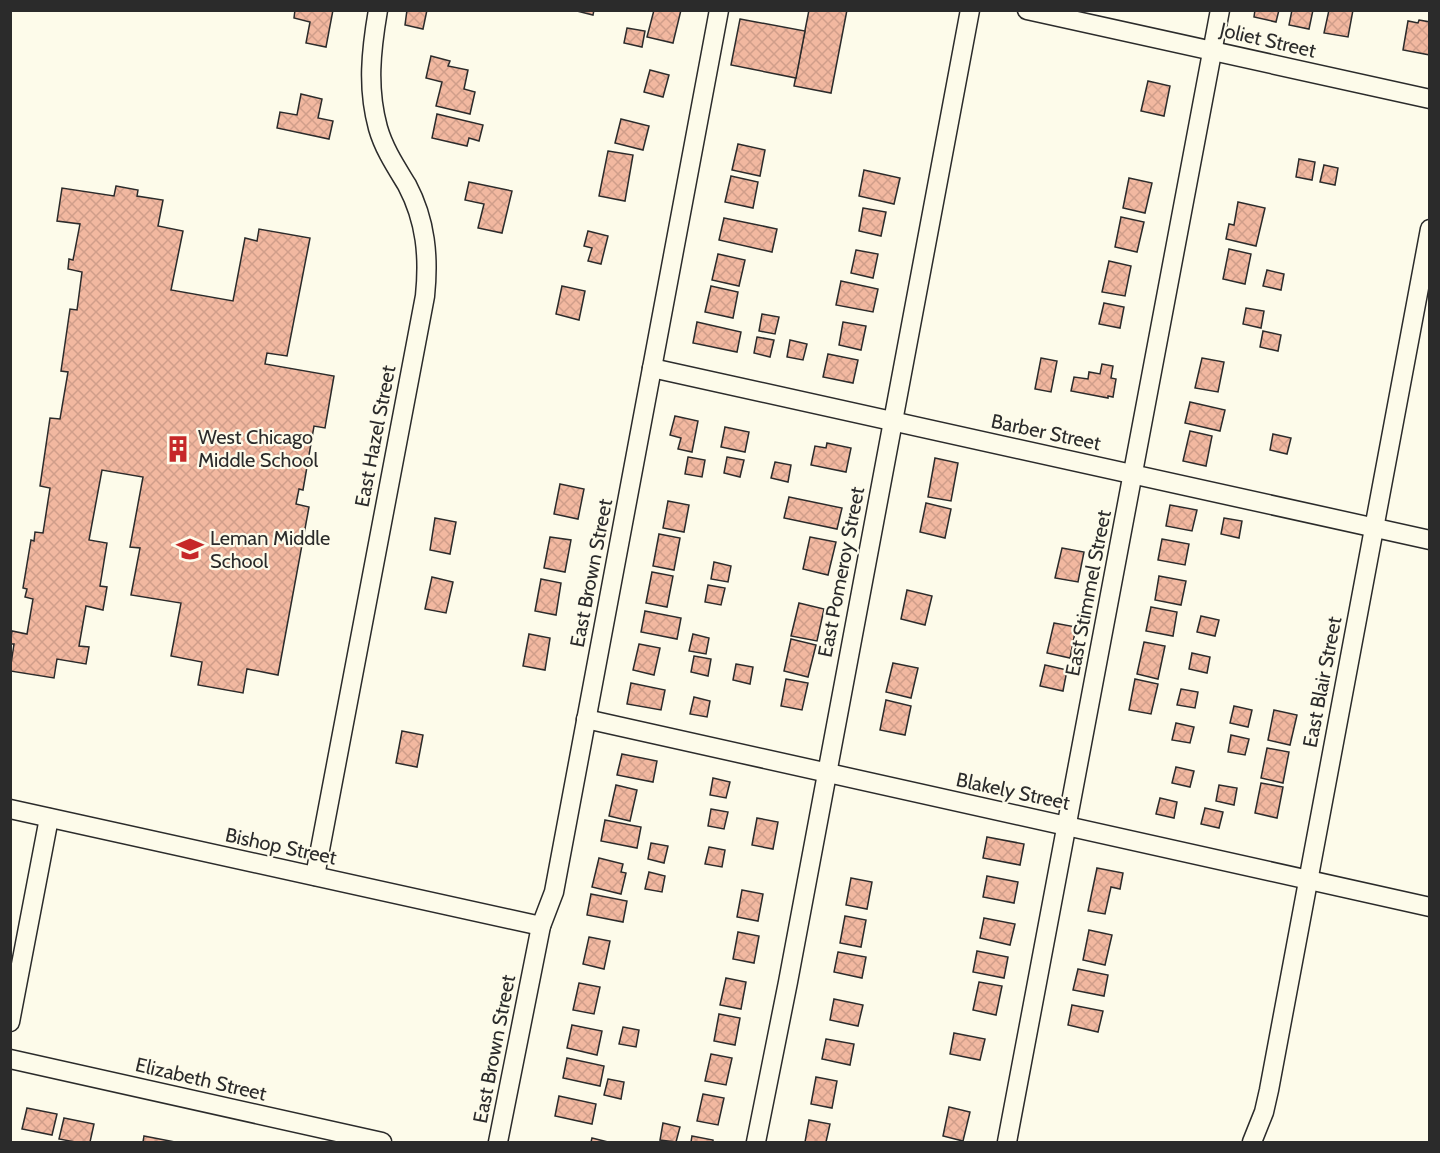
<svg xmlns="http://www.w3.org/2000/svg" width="1440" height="1153" font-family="Cabin,sans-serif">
	<defs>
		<pattern id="building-cross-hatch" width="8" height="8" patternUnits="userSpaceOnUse" patternTransform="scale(1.5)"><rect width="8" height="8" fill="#f2b8a0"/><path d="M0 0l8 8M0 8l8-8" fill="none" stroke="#d09e8a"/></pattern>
	</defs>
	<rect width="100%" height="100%" fill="#fdfbea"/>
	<g fill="url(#building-cross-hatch)" stroke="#2b2b2b" stroke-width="1.5">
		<polygon points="295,10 333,10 326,47 306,43 310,22 294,18"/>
		<polygon points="407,10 427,10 423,29 405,25"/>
		<polygon points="573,10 594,10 593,15"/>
		<polygon points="654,10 681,10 673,43 647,37"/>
		<polygon points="809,10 847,10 831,93 794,86"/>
		<polygon points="1255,10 1279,10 1276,22 1254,17"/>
		<polygon points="1292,10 1313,10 1309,29 1289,25"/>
		<polygon points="1329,10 1353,10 1348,37 1324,33"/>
		<polygon points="740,19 805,31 796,78 731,65"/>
		<polygon points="1419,20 1430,22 1430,55 1403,50 1408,21 1418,23"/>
		<polygon points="627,28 645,31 642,47 624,43"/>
		<polygon points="431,56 450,61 448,66 468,70 464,89 475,92 470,114 436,106 442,82 426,78"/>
		<polygon points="650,70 669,75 663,97 644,92"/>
		<polygon points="1148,81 1170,86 1164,116 1141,111"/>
		<polygon points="301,94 322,99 318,118 333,121 329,139 277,128 280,112 297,115"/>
		<polygon points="437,114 483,125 479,141 469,138 467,146 432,138"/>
		<polygon points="621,119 649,126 643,150 615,143"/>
		<polygon points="738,144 765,150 760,176 732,170"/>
		<polygon points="608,151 633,155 625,201 599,196"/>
		<polygon points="1299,159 1315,162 1312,180 1296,177"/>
		<polygon points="1324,165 1338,168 1335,185 1320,182"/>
		<polygon points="864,170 900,178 894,204 859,196"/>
		<polygon points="731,176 758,182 753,208 725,202"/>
		<polygon points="1129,178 1152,183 1145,213 1123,208"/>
		<polygon points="469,182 512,191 502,233 478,228 484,204 465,200"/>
		<polygon points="116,186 138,190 137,196 163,200 158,226 183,231 171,290 233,301 245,238 257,241 259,229 310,238 287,356 267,353 265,364 334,376 325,428 314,426 303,490 299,489 296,504 309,507 278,675 247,669 243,693 198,685 202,662 171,656 181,603 131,595 140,548 130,547 143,477 102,470 89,540 107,543 100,586 107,587 103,610 86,606 79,646 89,647 86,664 57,659 54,678 10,671 14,644 10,644 12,631 27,634 33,599 25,597 27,589 23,588 31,540 34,541 35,532 43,533 50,488 40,486 50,418 60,419 68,372 61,371 70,309 77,310 82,272 68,269 69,259 73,260 80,224 57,221 62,188 114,196"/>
		<polygon points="1238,202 1265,208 1256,246 1226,239 1229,224 1234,225"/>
		<polygon points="863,208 886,212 881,236 859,231"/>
		<polygon points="1121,217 1144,222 1137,252 1115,247"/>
		<polygon points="724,218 777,229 772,252 719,240"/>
		<polygon points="588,231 608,236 601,264 588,261 592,248 584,246"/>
		<polygon points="1229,249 1251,254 1245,284 1223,279"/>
		<polygon points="856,250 878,254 873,278 851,273"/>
		<polygon points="718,254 745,260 739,286 712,280"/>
		<polygon points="1109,261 1131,266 1125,296 1102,292"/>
		<polygon points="1267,270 1284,274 1281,290 1263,286"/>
		<polygon points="841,281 878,289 873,312 836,305"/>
		<polygon points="562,286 585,291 579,320 556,314"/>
		<polygon points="711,286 738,292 733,318 705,312"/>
		<polygon points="1104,303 1124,307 1120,328 1099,324"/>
		<polygon points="1246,308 1264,311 1261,328 1243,324"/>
		<polygon points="762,314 779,317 775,334 759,331"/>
		<polygon points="697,322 741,332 737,352 693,343"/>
		<polygon points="843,322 866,326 861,350 839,345"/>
		<polygon points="1263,331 1281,335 1278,351 1260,347"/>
		<polygon points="757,337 774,340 770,357 754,353"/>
		<polygon points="790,340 807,344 803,360 787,357"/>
		<polygon points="828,354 858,360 853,383 823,377"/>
		<polygon points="1041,358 1057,361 1051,392 1035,389"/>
		<polygon points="1202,358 1224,362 1218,392 1195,388"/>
		<polygon points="1102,364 1113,366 1111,378 1116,379 1113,397 1108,396 1108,398 1071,391 1074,377 1088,379 1089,372 1100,374"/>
		<polygon points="1190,402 1225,410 1220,431 1185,423"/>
		<polygon points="675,416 698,421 692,452 678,449 681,438 670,435"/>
		<polygon points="725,427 749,432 745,452 721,447"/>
		<polygon points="1190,431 1212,436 1206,466 1183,461"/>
		<polygon points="1273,434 1291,438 1287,454 1270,450"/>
		<polygon points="827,443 851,448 846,472 811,465 815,446 826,448"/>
		<polygon points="688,457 705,460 702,477 685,474"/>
		<polygon points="727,457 744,460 740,477 724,473"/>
		<polygon points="935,458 958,463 951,501 928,497"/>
		<polygon points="775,462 791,465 788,482 771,478"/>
		<polygon points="560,484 584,489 578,519 554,514"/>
		<polygon points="789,497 842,508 837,529 784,518"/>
		<polygon points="668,501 689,505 684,532 663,528"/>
		<polygon points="926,503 951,509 945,538 920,532"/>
		<polygon points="1170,505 1197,510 1192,531 1166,526"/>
		<polygon points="435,518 456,522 450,554 430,550"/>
		<polygon points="1224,518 1242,521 1239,538 1221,534"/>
		<polygon points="659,534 680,538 674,570 653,566"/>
		<polygon points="550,537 571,540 565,572 544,568"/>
		<polygon points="810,537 836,542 828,575 803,569"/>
		<polygon points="1162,539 1189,544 1185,565 1158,560"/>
		<polygon points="1062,548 1084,552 1078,582 1055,578"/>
		<polygon points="714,562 731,566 728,582 711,579"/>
		<polygon points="652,572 673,576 667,607 646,603"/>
		<polygon points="1159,576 1186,581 1181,605 1155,600"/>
		<polygon points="432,577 453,582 446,613 425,609"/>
		<polygon points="541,579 561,583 556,615 535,611"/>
		<polygon points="708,585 725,588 721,605 705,602"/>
		<polygon points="907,590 932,596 925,625 901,619"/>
		<polygon points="799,603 824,609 817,641 791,636"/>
		<polygon points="1151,607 1177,612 1173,636 1146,631"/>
		<polygon points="645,611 681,618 677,639 641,632"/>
		<polygon points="1201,616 1219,620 1215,636 1197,632"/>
		<polygon points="1054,623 1076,627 1070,658 1047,653"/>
		<polygon points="529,634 550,638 545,670 523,666"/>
		<polygon points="693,634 709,638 706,654 689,651"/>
		<polygon points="791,639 816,645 808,677 784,671"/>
		<polygon points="1144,642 1165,646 1158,679 1137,674"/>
		<polygon points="639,644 660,648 654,675 633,670"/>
		<polygon points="1192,653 1210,657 1207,673 1189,669"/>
		<polygon points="694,656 711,659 708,676 691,672"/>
		<polygon points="893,663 918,668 911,698 886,692"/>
		<polygon points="736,664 753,667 750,684 733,680"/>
		<polygon points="1045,665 1067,670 1063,691 1040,686"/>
		<polygon points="786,679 808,683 802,710 781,706"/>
		<polygon points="1135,679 1158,684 1151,714 1129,710"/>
		<polygon points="631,683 665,690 661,710 627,704"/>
		<polygon points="1181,689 1198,692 1195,708 1177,705"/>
		<polygon points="694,697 710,701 707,717 690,714"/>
		<polygon points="886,700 911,706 905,735 880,730"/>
		<polygon points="1234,706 1252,710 1248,727 1230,723"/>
		<polygon points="1274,710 1297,715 1290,745 1268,740"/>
		<polygon points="1176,723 1194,727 1190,743 1172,740"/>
		<polygon points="402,731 423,735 417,767 396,763"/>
		<polygon points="1231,735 1249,739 1245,755 1228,752"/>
		<polygon points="1267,748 1289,752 1283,783 1261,778"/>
		<polygon points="622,754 657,761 653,782 617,775"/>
		<polygon points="1176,767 1194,771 1190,787 1172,783"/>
		<polygon points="713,778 730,782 726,798 710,795"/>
		<polygon points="1261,783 1283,787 1277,818 1255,813"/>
		<polygon points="616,785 637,790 630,821 609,816"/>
		<polygon points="1219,785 1237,788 1234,805 1216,801"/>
		<polygon points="1160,798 1177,802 1174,818 1156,814"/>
		<polygon points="1205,808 1223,812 1219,828 1201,824"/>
		<polygon points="711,809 728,812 724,829 708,826"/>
		<polygon points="757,818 778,822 773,849 752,845"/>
		<polygon points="605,820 641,827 637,848 601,841"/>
		<polygon points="987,837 1024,844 1020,865 983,858"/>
		<polygon points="651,843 668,846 664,863 648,859"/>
		<polygon points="709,847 725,850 722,867 705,864"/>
		<polygon points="599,858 623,864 621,872 626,873 621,894 592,887"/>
		<polygon points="1097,868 1123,873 1120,889 1111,887 1105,914 1088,911"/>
		<polygon points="649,872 665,876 662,892 645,889"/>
		<polygon points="987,876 1018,882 1014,903 983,897"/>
		<polygon points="851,878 872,882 867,909 846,905"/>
		<polygon points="742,890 763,894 758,921 737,917"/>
		<polygon points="591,894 627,901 623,922 587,915"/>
		<polygon points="845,916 866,920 861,947 840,943"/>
		<polygon points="984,918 1015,924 1010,945 980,938"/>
		<polygon points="1089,930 1112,935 1105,965 1083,960"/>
		<polygon points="738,932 759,936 754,963 733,959"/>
		<polygon points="589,937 610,941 604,969 583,964"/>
		<polygon points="977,951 1008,957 1004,978 973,972"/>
		<polygon points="838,952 866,957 862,978 834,972"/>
		<polygon points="1078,969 1108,975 1104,996 1073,990"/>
		<polygon points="726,978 746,982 741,1009 720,1005"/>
		<polygon points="979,982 1002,986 996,1015 973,1010"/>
		<polygon points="579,983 600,987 594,1014 573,1010"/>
		<polygon points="834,999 863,1005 858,1026 830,1020"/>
		<polygon points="1072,1005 1103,1011 1098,1032 1068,1025"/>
		<polygon points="719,1014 740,1018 735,1045 714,1041"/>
		<polygon points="572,1025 602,1031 597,1055 567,1048"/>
		<polygon points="623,1027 639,1030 636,1047 619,1044"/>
		<polygon points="954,1033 985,1039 980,1060 950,1054"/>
		<polygon points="826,1039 854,1044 850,1065 822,1059"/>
		<polygon points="711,1054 732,1058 726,1085 705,1081"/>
		<polygon points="567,1058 604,1066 600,1086 563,1078"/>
		<polygon points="816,1077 837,1081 832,1108 811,1104"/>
		<polygon points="608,1079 624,1082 621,1099 604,1095"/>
		<polygon points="703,1094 724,1098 718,1125 697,1121"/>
		<polygon points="559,1096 596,1104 592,1124 555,1116"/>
		<polygon points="949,1107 970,1112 963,1141 943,1136"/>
		<polygon points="27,1108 57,1114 52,1135 22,1129"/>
		<polygon points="64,1118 94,1124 90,1142 75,1142 59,1139"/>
		<polygon points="809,1120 830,1124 826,1142 805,1142"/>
		<polygon points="663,1123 680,1127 676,1142 660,1140"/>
		<polygon points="144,1136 175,1142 143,1142"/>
		<polygon points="692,1136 713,1140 713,1142 691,1142"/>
		<polygon points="592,1138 608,1142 591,1142"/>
	</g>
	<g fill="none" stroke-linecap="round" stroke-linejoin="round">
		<defs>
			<g id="minor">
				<polyline points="1027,10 1430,99"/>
				<polyline points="652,368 1430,540"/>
				<polyline points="586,719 1430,907"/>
				<polyline points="10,809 541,926"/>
				<path d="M315,876L425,296C429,257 426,221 407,185C396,167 384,149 378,128C367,88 371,51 378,10"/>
				<polyline points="10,1022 49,818"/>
				<polyline points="10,1059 382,1142"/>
				<polyline points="498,1142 541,926 554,892 719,10"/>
				<polyline points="756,1142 788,982 970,10"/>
				<polyline points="1007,1142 1220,10"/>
				<polyline points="1252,1142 1264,1112 1269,1090 1430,229"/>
			</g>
		</defs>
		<use href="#minor" stroke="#2b2b2b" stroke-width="21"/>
		<use href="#minor" stroke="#fdfbea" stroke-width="18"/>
	</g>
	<defs>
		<symbol id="building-bare" viewBox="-9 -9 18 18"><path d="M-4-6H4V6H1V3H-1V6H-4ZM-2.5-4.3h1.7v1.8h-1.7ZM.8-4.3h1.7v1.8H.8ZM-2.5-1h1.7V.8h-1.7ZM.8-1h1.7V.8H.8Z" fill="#c62828" stroke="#fdfbea" stroke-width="2.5" paint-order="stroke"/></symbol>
		<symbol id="school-bare" viewBox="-9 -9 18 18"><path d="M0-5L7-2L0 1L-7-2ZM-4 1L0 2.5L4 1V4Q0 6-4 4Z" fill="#c62828" stroke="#fdfbea" stroke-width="2.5" paint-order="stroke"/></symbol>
	</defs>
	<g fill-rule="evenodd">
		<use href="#building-bare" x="159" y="430" width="38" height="38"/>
		<use href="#school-bare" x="171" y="530" width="38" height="38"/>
	</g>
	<g text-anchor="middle" stroke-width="4.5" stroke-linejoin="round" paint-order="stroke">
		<g font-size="20" fill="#2b2b2b" stroke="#fdfbea">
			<text transform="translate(1268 40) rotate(13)" y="7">Joliet Street</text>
			<text transform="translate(1046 432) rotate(12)" y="7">Barber Street</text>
			<text transform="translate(375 436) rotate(-79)" y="7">East Hazel Street</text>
			<text transform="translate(841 572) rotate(-79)" y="7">East Pomeroy Street</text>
			<text transform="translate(591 573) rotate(-79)" y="7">East Brown Street</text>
			<text transform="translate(1088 593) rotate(-79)" y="7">East Stimmel Street</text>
			<text transform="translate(1322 682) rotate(-79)" y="7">East Blair Street</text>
			<text transform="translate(1013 791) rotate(12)" y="7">Blakely Street</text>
			<text transform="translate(281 846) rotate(12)" y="7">Bishop Street</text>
			<text transform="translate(494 1049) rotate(-79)" y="7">East Brown Street</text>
			<text transform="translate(201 1079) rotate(13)" y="7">Elizabeth Street</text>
		</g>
		<g font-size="20" fill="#2b2b2b" stroke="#fdfbea" text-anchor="start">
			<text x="198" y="444">West Chicago<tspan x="198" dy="23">Middle School</tspan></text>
			<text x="210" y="545">Leman Middle<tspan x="210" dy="23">School</tspan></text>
		</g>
	</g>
	<rect width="1440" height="1153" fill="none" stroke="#2b2b2b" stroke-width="24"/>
</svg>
